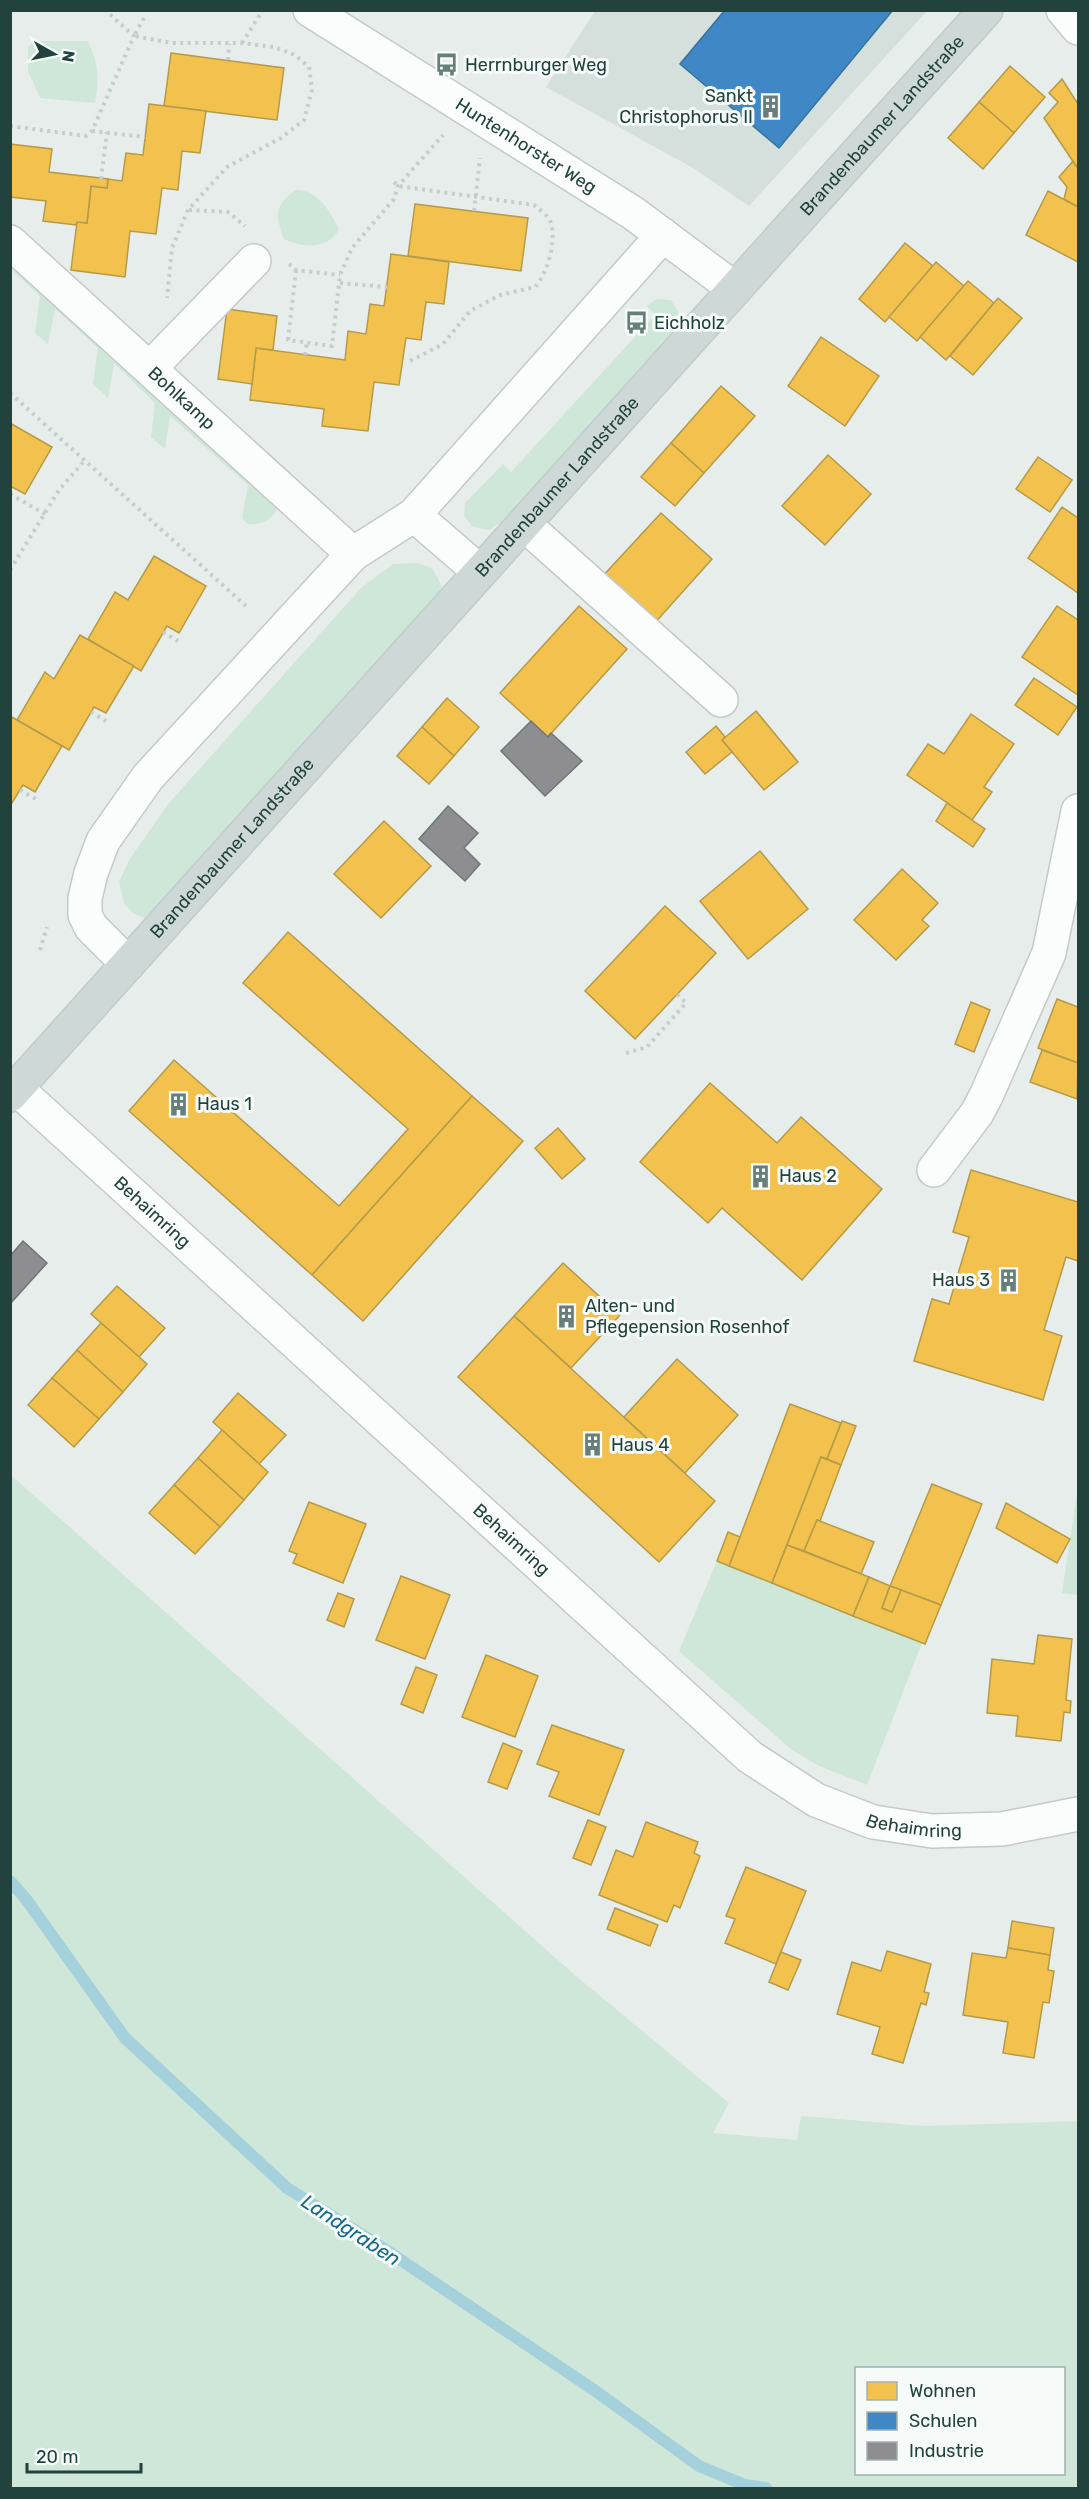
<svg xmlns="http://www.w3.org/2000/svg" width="1089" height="2499" font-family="Rubik,sans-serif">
	<rect width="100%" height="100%" fill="#e7edea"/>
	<polygon fill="#d5dfdb" points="595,11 927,11 749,206 693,168 546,87"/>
	<g fill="#cfe7d8" fill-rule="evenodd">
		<path d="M35,41H87C99,61 99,81 95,103L40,98L28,71V47Z"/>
		<path d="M296,190C317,189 330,211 339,229C329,250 302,248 284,239C275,215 274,205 296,190Z"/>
		<path d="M10,258L278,505C275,519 261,526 247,524L242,518L248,485L170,416L165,449L151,437L155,403L114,363L108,398L93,384L98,348L55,309L48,344L35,333L40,296L11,269Z"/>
		<path d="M656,299L671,300C680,313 682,319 675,333L502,522L489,530L473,527L464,516L465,503L503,464L511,472L655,315L647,306Z"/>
		<polygon points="418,563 432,568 442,586 435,599 146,919 133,913 124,903 119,882 129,860 169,803 362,587 393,564"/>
		<path d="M11,1475L576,1976L729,2103L713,2133L797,2140L801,2116L924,2126L1078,2121V2488H11ZM856,2368H1064V2474H856Z"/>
		<polygon points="1078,1487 1078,1595 1062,1593"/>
		<polygon points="717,1561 922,1643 867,1785 819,1766 792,1750 679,1651"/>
	</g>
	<g fill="#f2c14e" stroke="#b49b49" stroke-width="1.5">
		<polygon points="171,53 284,68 277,120 164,106"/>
		<polygon points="1010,66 1045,97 1014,133 979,102"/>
		<polygon points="1062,79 1078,104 1078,169 1044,118 1058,102 1049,93"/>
		<polygon points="979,102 1014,133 983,169 948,138"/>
		<polygon points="149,104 206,111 200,153 182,151 178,190 162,188 156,234 130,231 125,277 71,270 77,222 87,223 91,186 107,188 108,179 122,181 126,153 143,155"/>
		<polygon points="10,144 52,149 49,172 108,179 107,188 91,186 87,223 77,222 76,225 43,221 46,201 10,197"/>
		<polygon points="1073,161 1078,169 1078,207 1064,199 1067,187 1059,177"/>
		<polygon points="1048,191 1078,207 1078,262 1026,235"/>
		<polygon points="415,204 528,218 521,271 408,256"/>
		<polygon points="905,243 933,266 885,322 859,299"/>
		<polygon points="391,254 449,262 444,304 426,302 421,340 406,338 399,385 374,382 368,431 322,426 324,409 250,400 256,348 345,360 348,331 366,334 370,304 384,306"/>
		<polygon points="936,262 964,286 917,341 889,317"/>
		<polygon points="968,281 994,303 946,360 920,337"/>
		<polygon points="998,298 1022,318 973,375 950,356"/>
		<polygon points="227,309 277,316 273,350 256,348 252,384 218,379"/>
		<polygon points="821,337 879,376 845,426 788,386"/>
		<polygon points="721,386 755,416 704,473 671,443"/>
		<polygon points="10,423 52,447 25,494 12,487 10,490"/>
		<polygon points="671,443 704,473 675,506 641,477"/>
		<polygon points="828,455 871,494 825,545 782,506"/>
		<polygon points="1038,457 1072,480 1050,512 1016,489"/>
		<polygon points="1062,507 1078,518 1078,593 1028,558"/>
		<polygon points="661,513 712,559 653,625 601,578"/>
		<polygon points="154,556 206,586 179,633 167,626 141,671 88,639 115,592 128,600"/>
		<polygon points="579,606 627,649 548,737 500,693"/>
		<polygon points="1057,606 1078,620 1078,695 1022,657"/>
		<polygon points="80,635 134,666 106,713 94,707 69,750 17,720 45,672 54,679"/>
		<polygon points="1034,678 1077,707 1058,735 1015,705"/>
		<polygon points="447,698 479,727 454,756 422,727"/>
		<polygon points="756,711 798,762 764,790 722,740"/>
		<polygon points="971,714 1014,744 984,787 992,792 972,820 907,775 928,744 944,754"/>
		<polygon points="10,716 62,746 35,792 23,785 10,806"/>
		<polygon points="716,726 725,737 722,740 732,752 705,774 686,752"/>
		<polygon points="422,727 454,756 429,784 397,756"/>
		<polygon points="947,803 985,829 973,847 936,821"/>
		<polygon points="384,821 431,866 381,918 334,874"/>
		<polygon points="760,851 808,909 748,959 700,901"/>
		<polygon points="902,869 938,903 922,920 929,926 896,960 854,920"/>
		<polygon points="665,906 716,953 635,1039 585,991"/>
		<polygon points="288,932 472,1096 312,1275 129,1111 174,1060 339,1206 408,1129 243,983"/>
		<polygon points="1057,999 1078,1007 1078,1063 1038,1048"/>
		<polygon points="971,1002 990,1010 974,1052 955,1044"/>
		<polygon points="1042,1050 1078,1063 1077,1099 1030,1082"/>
		<polygon points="710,1083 777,1143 801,1117 882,1189 802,1280 722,1208 708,1223 640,1162"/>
		<polygon points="472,1096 523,1141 363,1321 312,1275"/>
		<polygon points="558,1128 585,1159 562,1179 535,1148"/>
		<polygon points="971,1170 1078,1202 1078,1261 1066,1257 1044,1330 1062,1336 1043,1400 914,1361 932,1299 949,1304 969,1237 953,1232"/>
		<polygon points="563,1263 620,1315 571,1368 514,1316"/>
		<polygon points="117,1286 165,1328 139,1357 91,1314"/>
		<polygon points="514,1316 715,1501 659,1562 458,1377"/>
		<polygon points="101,1323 147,1364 123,1392 77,1350"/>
		<polygon points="77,1350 123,1392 99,1419 52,1378"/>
		<polygon points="677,1359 738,1415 685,1473 624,1417"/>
		<polygon points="52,1378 99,1419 74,1447 28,1405"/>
		<polygon points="238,1393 286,1435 259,1464 213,1422"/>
		<polygon points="790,1404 841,1423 827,1459 821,1457 772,1583 729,1566"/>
		<polygon points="842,1421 856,1426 841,1465 827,1459"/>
		<polygon points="222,1430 268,1472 244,1500 198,1458"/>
		<polygon points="821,1457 841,1465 820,1521 817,1520 804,1551 787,1545"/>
		<polygon points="198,1458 244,1500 220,1527 174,1485"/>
		<polygon points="932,1484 982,1504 941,1605 890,1586"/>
		<polygon points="174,1485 220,1527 195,1554 149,1513"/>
		<polygon points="309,1502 366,1524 343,1583 293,1563 297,1554 289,1551"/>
		<polygon points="1006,1503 1070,1539 1057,1563 996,1528"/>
		<polygon points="817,1520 874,1542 861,1574 804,1551"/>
		<polygon points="728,1532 740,1537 729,1566 717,1561"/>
		<polygon points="787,1545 869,1577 853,1616 772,1583"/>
		<polygon points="401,1576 450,1595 425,1659 376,1640"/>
		<polygon points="869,1577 890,1586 882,1608 892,1612 901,1590 941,1605 925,1644 853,1616"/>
		<polygon points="890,1586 901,1590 892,1612 882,1608"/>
		<polygon points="338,1593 354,1599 344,1627 327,1620"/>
		<polygon points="1038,1635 1072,1639 1066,1700 1071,1701 1070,1713 1064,1712 1061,1741 1016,1736 1018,1716 987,1713 992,1659 1034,1664"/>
		<polygon points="486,1655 538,1676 515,1737 462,1717"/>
		<polygon points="416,1667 437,1675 423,1713 401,1704"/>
		<polygon points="552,1725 624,1750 599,1815 549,1796 559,1772 537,1764"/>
		<polygon points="503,1743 522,1751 507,1789 488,1782"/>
		<polygon points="588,1820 606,1827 591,1865 573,1858"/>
		<polygon points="646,1822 698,1842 694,1853 700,1856 680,1908 674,1905 667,1922 599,1895 616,1850 633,1857"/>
		<polygon points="746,1867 806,1891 776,1964 725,1943 735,1919 726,1916"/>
		<polygon points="615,1908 658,1925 650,1946 607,1929"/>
		<polygon points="1012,1921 1054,1928 1050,1955 1008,1948"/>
		<polygon points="1008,1948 1050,1955 1048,1970 1054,1971 1049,2003 1043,2002 1034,2058 1003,2053 1008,2022 963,2015 972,1953 1006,1958"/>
		<polygon points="887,1951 931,1964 924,1992 929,1993 926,2005 921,2003 903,2063 872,2054 880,2027 837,2014 852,1962 881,1971"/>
		<polygon points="781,1952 801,1960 788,1990 769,1982"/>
	</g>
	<polygon fill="#3f88c5" stroke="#36739c" stroke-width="1.5" points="725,10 893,10 779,148 680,64"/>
	<g fill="#8d8d92" stroke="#6d7778" stroke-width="1.5">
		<polygon points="531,721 548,737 551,733 582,761 545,796 501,751"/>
		<polygon points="448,806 478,833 464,848 480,864 465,881 419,839"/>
		<polygon points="23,1241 47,1263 10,1304 10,1256"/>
	</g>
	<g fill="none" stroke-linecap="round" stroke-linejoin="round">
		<polyline stroke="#a5d1dd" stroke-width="12" points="10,1881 26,1899 125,2038 287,2188 380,2246 594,2390 699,2466 745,2485 766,2488"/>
		<defs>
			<g id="minor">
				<path id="s1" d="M310,10L633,213L735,289"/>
				<polyline points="1063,10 1078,28"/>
				<path id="s2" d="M10,242L353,554"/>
				<polyline points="150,368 254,261"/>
				<polyline points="414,515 480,572"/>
				<polyline points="524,524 721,700"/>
				<polyline points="128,964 91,927 85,915 85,898 91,873 103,841 148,777 353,554 414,515 663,235"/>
				<path id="s3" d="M17,1089L750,1757L816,1800L873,1822L932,1831L1002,1829L1078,1814"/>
				<polyline points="934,1170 977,1113 986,1096 1049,953 1078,811"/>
			</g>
			<g id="major">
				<path id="s4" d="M10,1095L986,10"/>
			</g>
		</defs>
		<use href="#minor" stroke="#c4cac8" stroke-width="36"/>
		<use href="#major" stroke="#c2ccca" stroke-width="36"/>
		<g stroke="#c6cecd" stroke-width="4" stroke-dasharray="3 4.5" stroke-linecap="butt">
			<polyline points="144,18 134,36 172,43 242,43 274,47 295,55 309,67 312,90 304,120 281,138 227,167 188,210 172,248 167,298"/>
			<polyline points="242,43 263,10"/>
			<polyline points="228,60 229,44"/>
			<polyline points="10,126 86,136 92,131 134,36 105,10"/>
			<polyline points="92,131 145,137"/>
			<polyline points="101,179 107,132"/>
			<path d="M394,182L398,186L534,205C541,211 551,217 552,227C555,247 547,273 535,287L500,295L470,311L443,344L410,361"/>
			<polyline points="189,210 228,212 245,226"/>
			<polyline points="474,211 480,158"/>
			<polyline points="289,264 296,270 340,275"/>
			<polyline points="296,270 288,340 332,346 340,275 352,248 394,199 398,186 443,135"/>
			<polyline points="340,283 387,287"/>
			<polyline points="305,355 307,342"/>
			<polyline points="10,393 246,606"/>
			<polyline points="10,494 45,514"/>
			<polyline points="10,570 59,490 85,460"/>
			<polyline points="163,632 178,641"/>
			<polyline points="91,712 106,721"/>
			<polyline points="20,790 36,799"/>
			<polyline points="40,950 47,927"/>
			<polyline points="626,1053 647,1047 686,1003 677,994"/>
		</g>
		<use href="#minor" stroke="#fbfcfc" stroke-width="33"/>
		<use href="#major" stroke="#ced8d6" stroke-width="33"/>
	</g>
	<defs>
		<symbol id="bus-bare" viewBox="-9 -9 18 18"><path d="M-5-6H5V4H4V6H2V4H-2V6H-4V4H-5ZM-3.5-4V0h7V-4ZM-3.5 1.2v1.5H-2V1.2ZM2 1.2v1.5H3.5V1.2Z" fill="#677e7a" stroke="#f6fbf9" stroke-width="2.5" paint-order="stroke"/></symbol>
		<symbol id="building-bare" viewBox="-9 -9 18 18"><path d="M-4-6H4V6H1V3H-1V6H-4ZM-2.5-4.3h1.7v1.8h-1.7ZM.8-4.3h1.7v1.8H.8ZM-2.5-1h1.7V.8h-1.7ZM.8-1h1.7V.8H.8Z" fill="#677e7a" stroke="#f6fbf9" stroke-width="2.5" paint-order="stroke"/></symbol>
	</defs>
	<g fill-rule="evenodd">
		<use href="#bus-bare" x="430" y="48" width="33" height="33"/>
		<use href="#building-bare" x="754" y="90" width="33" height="33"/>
		<use href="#bus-bare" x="620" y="306" width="33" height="33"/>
		<use href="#building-bare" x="162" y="1088" width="33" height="33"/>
		<use href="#building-bare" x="744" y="1160" width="33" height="33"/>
		<use href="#building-bare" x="992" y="1264" width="33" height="33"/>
		<use href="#building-bare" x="550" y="1300" width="33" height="33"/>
		<use href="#building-bare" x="576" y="1428" width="33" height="33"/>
	</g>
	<g text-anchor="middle" stroke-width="6" stroke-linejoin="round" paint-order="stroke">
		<g font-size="18" fill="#22433d" stroke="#f6fbf9" text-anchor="start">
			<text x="465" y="71">Herrnburger Weg</text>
			<text x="753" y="102" text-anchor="end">Sankt<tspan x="753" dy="21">Christophorus II</tspan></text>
			<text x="654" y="329">Eichholz</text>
			<text x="197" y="1110">Haus 1</text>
			<text x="779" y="1182">Haus 2</text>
			<text x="990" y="1286" text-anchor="end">Haus 3</text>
			<text x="585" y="1312">Alten- und<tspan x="585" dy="21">Pflegepension Rosenhof</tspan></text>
			<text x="611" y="1451">Haus 4</text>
		</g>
		<g font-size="18" fill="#22433d" stroke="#f6fbf9">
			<text dy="6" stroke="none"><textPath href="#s4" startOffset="1304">Brandenbaumer Landstraße</textPath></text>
			<text dy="6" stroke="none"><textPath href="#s1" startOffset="255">Huntenhorster Weg</textPath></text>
			<text dy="6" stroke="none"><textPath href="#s2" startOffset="232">Bohlkamp</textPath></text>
			<text dy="6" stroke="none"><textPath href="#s4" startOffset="818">Brandenbaumer Landstraße</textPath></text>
			<text dy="6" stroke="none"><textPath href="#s4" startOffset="332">Brandenbaumer Landstraße</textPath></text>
			<text dy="6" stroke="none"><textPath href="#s3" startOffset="183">Behaimring</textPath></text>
			<text dy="6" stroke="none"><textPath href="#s3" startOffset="669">Behaimring</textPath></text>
			<text dy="6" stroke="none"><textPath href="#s3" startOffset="1173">Behaimring</textPath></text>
		</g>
		<g font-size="20" font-style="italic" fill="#166a85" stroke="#f6fbf9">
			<text transform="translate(351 2230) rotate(33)" y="7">Landgraben</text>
		</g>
	</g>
	<rect width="1089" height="2499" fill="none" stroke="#22433d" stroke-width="24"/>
	<rect x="855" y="2367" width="210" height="108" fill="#f6fbf9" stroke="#a1b1ae" stroke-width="1.5"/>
	<rect x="867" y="2382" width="30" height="18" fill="#f2c14e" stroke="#a1b1ae" stroke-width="1.5"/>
	<text x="909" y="2397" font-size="18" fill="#22433d">Wohnen</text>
	<rect x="867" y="2412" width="30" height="18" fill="#3f88c5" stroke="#a1b1ae" stroke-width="1.5"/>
	<text x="909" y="2427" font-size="18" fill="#22433d">Schulen</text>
	<rect x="867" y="2442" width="30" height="18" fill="#8d8d92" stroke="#a1b1ae" stroke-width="1.5"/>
	<text x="909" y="2457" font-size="18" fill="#22433d">Industrie</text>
	<g transform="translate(54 54) rotate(99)" stroke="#f6fbf9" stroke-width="4.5" paint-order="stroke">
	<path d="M0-4.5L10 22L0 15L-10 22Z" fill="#22433d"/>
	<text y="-9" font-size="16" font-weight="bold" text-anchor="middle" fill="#22433d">N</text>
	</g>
	<path d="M27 2463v9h114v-9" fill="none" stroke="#22433d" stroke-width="3"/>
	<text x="36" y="2463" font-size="18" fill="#22433d" stroke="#f6fbf9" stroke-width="4.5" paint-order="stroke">20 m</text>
</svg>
